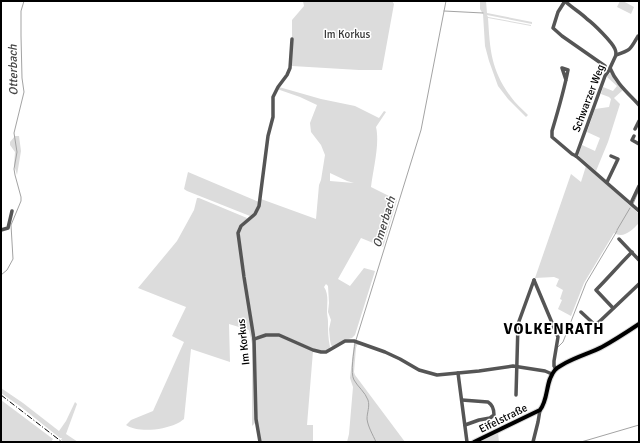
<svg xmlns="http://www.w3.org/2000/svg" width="640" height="443" font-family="Signika,sans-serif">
	<rect width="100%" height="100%" fill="#fff"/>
	<g fill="#dcdcdc" fill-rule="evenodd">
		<polygon points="303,1 392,1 394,4 382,70 359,70 292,66 291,64 292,38 292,20 304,6"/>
		<path d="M480,1H486L487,13L532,22V24L487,15L488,17L531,25V26L488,18C490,50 491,70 511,97C515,103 522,109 528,115L526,117L508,99L498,86L489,61L485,46L483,14L480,9Z"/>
		<polygon points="620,1 623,1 634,7 631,14 617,7"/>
		<polygon points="611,73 615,81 623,90 614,98 620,104 608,142 596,171 579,156 579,153 582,145 595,151 600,138 587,132 595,109 609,107 611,99 609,97 601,94 603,87 613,91 617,86 607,77 609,74"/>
		<path d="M279,87L321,99L355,106L379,118L384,111L386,112L376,127C380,144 373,170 371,187L397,200L383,247L361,238L338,279L350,286L364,268L375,271L355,335L352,338L345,340L333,347L331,345L330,340L329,329L331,320L328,312L329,303L328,286L326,284L324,287C329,294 327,304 327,312C327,315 328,318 328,322C328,330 328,338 330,347L328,350L321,351L314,349L285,336H257L254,335V332L239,233L240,229L255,215L261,199L316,219L319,185L321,180L325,155L321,145L311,132L310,123L317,105L300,97L277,89ZM330,173L347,181L354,183L330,181Z"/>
		<polygon points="15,136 19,136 21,151 17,175 14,165 15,152 10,145 10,142"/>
		<path d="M586,166L639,214V223C632,230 624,239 614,233L584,283L571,316L558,309L562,300L560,299L563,290L556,286L559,279L554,277L535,278L571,174L581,182Z"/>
		<polygon points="188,172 259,202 257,210 250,216 187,191 184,189"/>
		<path d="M197,198H199L247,218L246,220C241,224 238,226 237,233L253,339L255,423L252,426V344L249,330L229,324L230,362L191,349L184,419C181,421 179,423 176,424C163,430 138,433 126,425L131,420L153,411L184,342L172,336L186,307L138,288L177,241L194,210Z"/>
		<polygon points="266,335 277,335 313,351 307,425 313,425 313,442 261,442 257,423 255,343 256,340"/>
		<polygon points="355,342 360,345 357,345 356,348 354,372 355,375 405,442 347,442 349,434 353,387 350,378 354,343"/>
		<polygon points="1,388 23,403 59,431 66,421 75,402 77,404 66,434 78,442 64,442 61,440 62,438 60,438 21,407 1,393"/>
		<polygon points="1,400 53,439 51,442 1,442"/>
		<polygon points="498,433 499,442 479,442"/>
	</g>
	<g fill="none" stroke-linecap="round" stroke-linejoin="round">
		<g stroke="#a3a3a3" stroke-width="1">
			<polyline points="444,11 483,13"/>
			<polyline points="633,204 639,190"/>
			<polyline points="617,230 630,208"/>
			<polyline points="1,275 7,270 13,259 11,225 21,201 21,197 15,175 14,169 17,152 14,133 24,92 22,78 21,36 21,11 24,1"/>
			<polyline points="356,340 421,130 446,1"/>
			<path d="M355,343C354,351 350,373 354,380C358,387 365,392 368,400C370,407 367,412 367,419C368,427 373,435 376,442"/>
			<polyline points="558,347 563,342 586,283 617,231"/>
			<polyline points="581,442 639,425"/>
		</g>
		<defs>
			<path id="major" d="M474,442L540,410C549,399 545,381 555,370C565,360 589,354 602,347C615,340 627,332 639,324"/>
		</defs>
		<use href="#major" stroke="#dbdbdb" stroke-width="6"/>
		<g stroke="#555" stroke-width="3.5">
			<polyline points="565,1 558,12 553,28 562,36 605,66"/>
			<path d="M565,1C572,8 580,12 587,19C594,24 612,42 615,49C616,51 616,52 616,55"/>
			<path d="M639,37L638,36C630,50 631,50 616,55L610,68C616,83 628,93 639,105"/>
			<path d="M566,80L562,68L568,70C564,91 558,111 552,131V137L572,154L576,156L639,211"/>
			<polyline points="635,129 639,121"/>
			<polyline points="634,136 632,140 639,144"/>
			<polyline points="576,156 605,76 610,69"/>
			<polyline points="607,182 618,159 611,156"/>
			<polyline points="631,203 639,186"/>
			<polyline points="1,230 8,228 12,211"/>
			<polyline points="619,239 639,260"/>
			<polyline points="534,280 558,337 554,361 554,366 556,369"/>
			<path d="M613,308L596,290C608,278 619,265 632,252"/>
			<polyline points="581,312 595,325 599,322 639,284"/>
			<polyline points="254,339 266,335 279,335 313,350 321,352 326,352 345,341 354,341 385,352 400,359 419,370 437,375 479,371 513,366 545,371 552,374"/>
			<polyline points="458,373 467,442"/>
			<polyline points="516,395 518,324 534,280"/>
			<path d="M462,400L488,402C493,405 494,410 494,415L490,418L479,420L465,425"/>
			<polyline points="260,442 256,419 254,339 244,277 238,233 241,226 255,214 259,206 268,136 273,117 273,97 278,87 287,75 290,68 292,39"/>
			<polyline points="533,442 538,422 540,410"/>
		</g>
		<use href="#major" stroke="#000" stroke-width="4"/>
		<polyline stroke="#000" stroke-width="1" stroke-dasharray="6 2 1 2" stroke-linecap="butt" points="1,395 62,442"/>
	</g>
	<g text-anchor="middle" stroke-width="3" stroke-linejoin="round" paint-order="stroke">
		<g font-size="11" fill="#333" stroke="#fff">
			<text x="347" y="38">Im Korkus</text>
		</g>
		<g font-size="11" fill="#000" stroke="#fff">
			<text transform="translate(588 98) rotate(-69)" y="4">Schwarzer Weg</text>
			<text transform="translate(243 342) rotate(-96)" y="4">Im Korkus</text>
			<text transform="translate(503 418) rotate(-26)" y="4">Eifelstraße</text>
		</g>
		<g font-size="12" font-style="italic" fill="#444" stroke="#fff">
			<text transform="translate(13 70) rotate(-91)" y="4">Otterbach</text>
			<text transform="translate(384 222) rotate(-73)" y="4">Omerbach</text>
		</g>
		<g font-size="15" font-weight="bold" letter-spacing="1" fill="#000" stroke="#fff">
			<text x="554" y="334">VOLKENRATH</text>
		</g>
	</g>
	<rect width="640" height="443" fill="none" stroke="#000000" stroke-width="4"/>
</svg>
